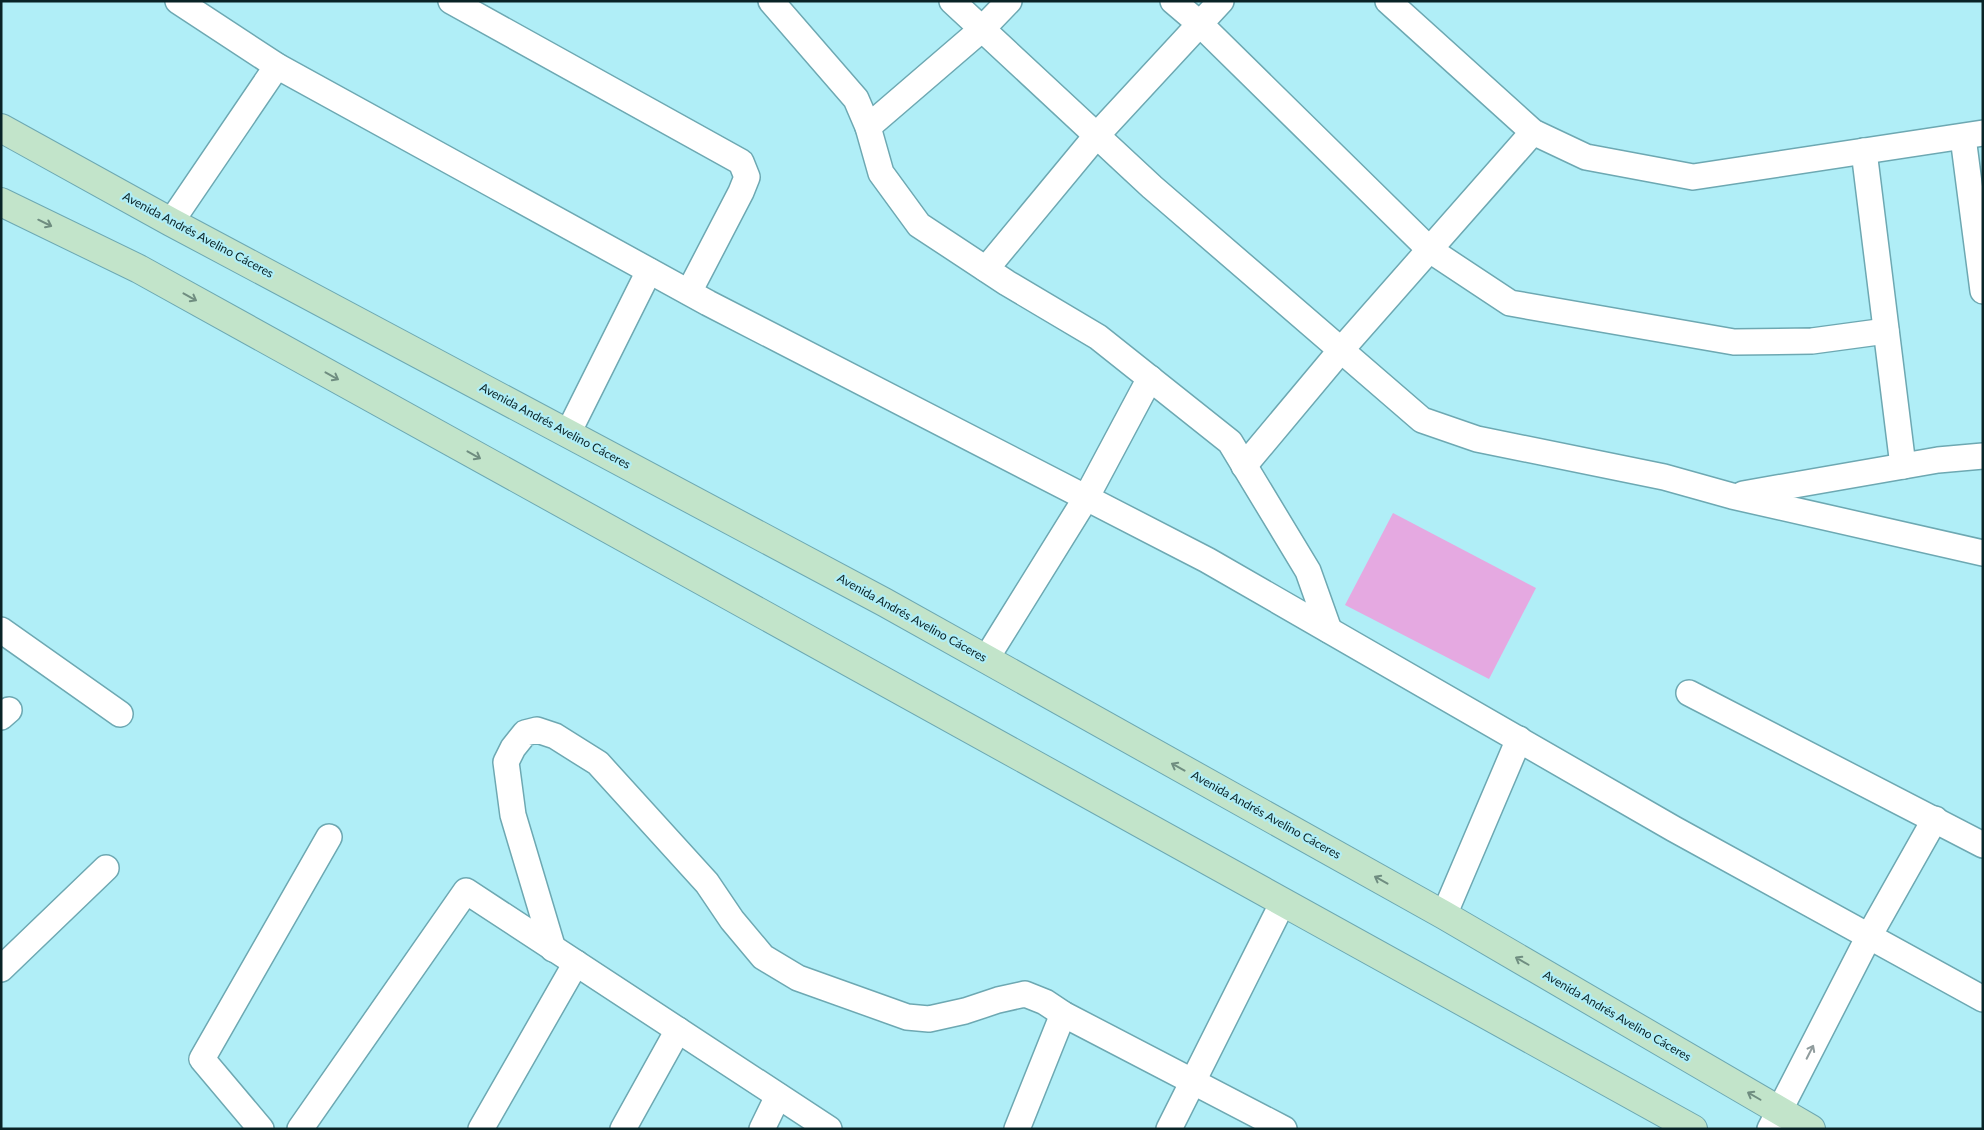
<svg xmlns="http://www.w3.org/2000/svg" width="1984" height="1130" font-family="Lato,sans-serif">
	<rect width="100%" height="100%" fill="#b0eef7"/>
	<polygon fill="#e5a9e1" points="1393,513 1536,588 1489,679 1345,605"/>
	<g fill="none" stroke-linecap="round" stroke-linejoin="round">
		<defs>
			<g id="street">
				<polyline points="178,1 277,66 708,303 1207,560 1674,829 1983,999"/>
				<polyline points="451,1 741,162 747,177 741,192 689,292"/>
				<polyline points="771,1 856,99 868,127 881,173 919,225 1007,283 1098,337 1230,442 1308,571 1329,630"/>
				<polyline points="952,1 1152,187 1422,420 1477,439 1664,477 1732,496 1983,553"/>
				<polyline points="1173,1 1200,24 1430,250 1510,303 1734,342 1812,341 1886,331"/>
				<polyline points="1388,1 1533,132 1586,157 1693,177 1983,133"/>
				<polyline points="868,127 982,29 1009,1"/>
				<polyline points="1963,137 1983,291"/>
				<polyline points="1864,151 1903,466"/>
				<polyline points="171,222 277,66"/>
				<polyline points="986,269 1097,135 1221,1"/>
				<polyline points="568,433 649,271"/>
				<polyline points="1244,466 1341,350 1533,132"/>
				<polyline points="1743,494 1938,460 1983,456"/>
				<polyline points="1,630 120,714"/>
				<polyline points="986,659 1086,498 1150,378"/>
				<polyline points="1689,693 1983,845"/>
				<polyline points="1,717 9,710"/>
				<polyline points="1444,915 1519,739"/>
				<polyline points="553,949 513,815 506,762 513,748 525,733 537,730 555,736 598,763 707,883 732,920 763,957 798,978 907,1017 929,1019 965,1011 998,1000 1025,994 1045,1002 1063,1014 1284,1129"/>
				<polyline points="1,969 106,868"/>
				<polyline points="261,1129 202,1059 329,837"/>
				<polyline points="300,1129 466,891 829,1129"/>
				<polyline points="481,1129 576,963"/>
				<polyline points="623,1129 678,1030"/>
				<polyline points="762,1129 778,1096"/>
				<polyline points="1017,1129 1063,1014"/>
				<polyline points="1169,1129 1283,902"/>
				<polyline points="1770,1129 1869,936 1935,819"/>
			</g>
			<g id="secondary">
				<polyline points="1,128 171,222 884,602 1444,915 1811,1129"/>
				<polyline points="1,202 139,269 1693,1129"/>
			</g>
		</defs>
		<use href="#street" stroke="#6da8b2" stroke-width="28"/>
		<use href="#secondary" stroke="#6da8b2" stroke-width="30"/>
		<use href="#street" stroke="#fff" stroke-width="25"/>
		<use href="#secondary" stroke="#c2e4ca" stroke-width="28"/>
	</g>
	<defs><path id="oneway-shaft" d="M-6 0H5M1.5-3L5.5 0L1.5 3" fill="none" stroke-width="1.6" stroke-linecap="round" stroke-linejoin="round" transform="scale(1.25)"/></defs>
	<g stroke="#6f8d80">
		<use href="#oneway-shaft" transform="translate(45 223) rotate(26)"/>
		<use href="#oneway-shaft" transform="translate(190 297) rotate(29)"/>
		<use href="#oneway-shaft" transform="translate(332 376) rotate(29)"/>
		<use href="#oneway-shaft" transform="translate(474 455) rotate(29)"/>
		<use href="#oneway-shaft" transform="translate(1178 767) rotate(-151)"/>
		<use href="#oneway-shaft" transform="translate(1381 880) rotate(-151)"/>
		<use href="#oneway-shaft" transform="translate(1522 961) rotate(-150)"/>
		<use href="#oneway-shaft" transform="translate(1754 1096) rotate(-150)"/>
	</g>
	<use stroke="#909c9d" href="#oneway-shaft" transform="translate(1810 1052) rotate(-63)"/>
	<g text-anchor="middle" stroke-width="4.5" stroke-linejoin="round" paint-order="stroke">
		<g font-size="12" fill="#092326" stroke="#b0eef7">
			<text transform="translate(198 235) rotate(28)" y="4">Avenida Andrés Avelino Cáceres</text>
			<text transform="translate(555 426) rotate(28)" y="4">Avenida Andrés Avelino Cáceres</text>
			<text transform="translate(912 618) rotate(29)" y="4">Avenida Andrés Avelino Cáceres</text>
			<text transform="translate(1266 815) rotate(29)" y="4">Avenida Andrés Avelino Cáceres</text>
			<text transform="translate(1617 1016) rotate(30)" y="4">Avenida Andrés Avelino Cáceres</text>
		</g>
	</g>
	<rect width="1984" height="1130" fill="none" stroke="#092326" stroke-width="5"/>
</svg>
